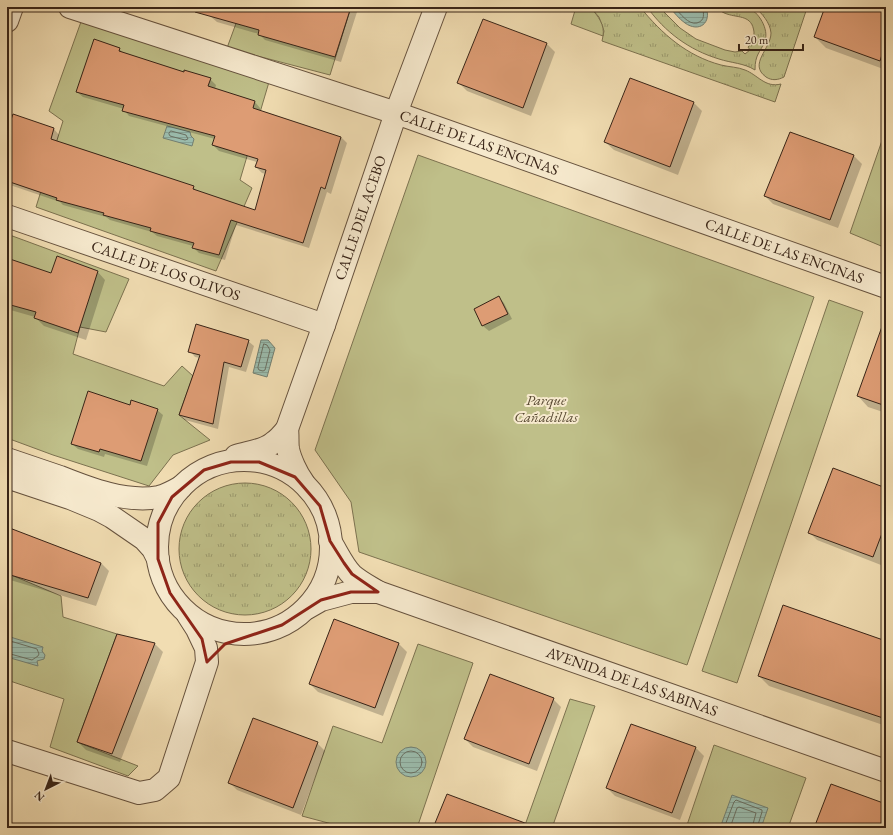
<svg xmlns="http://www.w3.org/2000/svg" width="893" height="835" font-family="'EB Garamond',serif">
	<defs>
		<pattern id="grass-tufts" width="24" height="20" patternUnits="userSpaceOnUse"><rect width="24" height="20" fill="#bfbf89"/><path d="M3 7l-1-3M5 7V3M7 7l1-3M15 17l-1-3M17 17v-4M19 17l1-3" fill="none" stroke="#9c9b6f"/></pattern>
		<pattern id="water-rules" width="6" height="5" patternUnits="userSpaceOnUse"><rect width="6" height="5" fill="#9bbcad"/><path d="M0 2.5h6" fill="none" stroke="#86a194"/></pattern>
	</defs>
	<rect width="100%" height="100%" fill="#f1ddb2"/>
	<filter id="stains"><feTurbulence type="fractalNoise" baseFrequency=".005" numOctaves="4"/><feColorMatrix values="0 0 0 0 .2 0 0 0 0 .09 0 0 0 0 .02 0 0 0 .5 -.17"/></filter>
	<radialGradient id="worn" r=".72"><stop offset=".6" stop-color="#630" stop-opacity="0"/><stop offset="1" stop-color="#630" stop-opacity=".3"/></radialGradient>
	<g fill="url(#grass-tufts)" stroke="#7c7250">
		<path d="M590,7H640C662,34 687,56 721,65C729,67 738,67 745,70C758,75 765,88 781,84L775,102L602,41L604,31L599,17Z"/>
		<path d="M647,7H659L680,28L696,39L725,50L735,52L742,51L745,54L750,50L748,47C753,42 754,39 754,32C752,15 739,18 727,14C723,13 719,10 716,7C722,7 743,6 747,7C759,12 769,29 765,41C760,53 755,54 755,70C744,63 731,63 719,59C689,50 665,32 647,7Z"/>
		<path d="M755,7H805L807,8L784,77C778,80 772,81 766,77C748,64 771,49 771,33C770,22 762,14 755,7Z"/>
		<circle cx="245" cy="549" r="66"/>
	</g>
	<g fill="#bfbf89" stroke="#7c7250">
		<polygon points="242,7 351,7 330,75 227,48"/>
		<path d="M576,7L591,8C598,16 605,25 603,36L571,24Z"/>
		<polygon points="82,19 269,82 240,180 252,188 216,271 36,207 63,121 49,111"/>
		<polygon points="886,129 886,248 850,233"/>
		<polygon points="418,155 814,297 687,665 359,552 351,502 315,450"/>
		<polygon points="7,234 129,279 106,332 80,327 73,354 164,386 182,366 193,376 179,415 210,440 173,455 149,486 53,455 7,438"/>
		<polygon points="829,300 863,312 737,683 702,671"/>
		<polygon points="9,574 61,596 63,617 117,634 77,742 138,766 128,776 50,747 64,699 7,680 7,582"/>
		<polygon points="418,644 473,663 417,828 347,828 302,816 333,726 382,743"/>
		<polygon points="570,699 595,706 552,828 524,828"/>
		<polygon points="714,745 806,778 788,828 686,828"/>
	</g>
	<g fill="url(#water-rules)" stroke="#737f71">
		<path d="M669,7H706C712,23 699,33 685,23C679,19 674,12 669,7Z"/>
		<polygon points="167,126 190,132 191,136 194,139 192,146 163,138"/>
		<polygon points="261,340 268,340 275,348 267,377 253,373"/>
		<polygon points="7,636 43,647 42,651 45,655 44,659 37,661 38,666 7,657"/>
		<circle cx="411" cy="762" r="15"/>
		<polygon points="732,795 768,808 761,828 720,828"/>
	</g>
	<g fill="#0003">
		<polygon points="204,7 352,7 357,12 341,62 265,40 259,34 217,22 210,16"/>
		<polygon points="826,7 886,7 886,70 826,48 815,37"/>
		<polygon points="483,20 547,44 555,52 531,116 467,91 459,83"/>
		<polygon points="119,49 125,54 184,74 210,79 216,85 215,89 255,102 260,108 260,111 341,137 347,143 331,194 327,192 309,248 236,225 225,260 199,253 193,247 193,246 157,236 152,232 110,220 106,217 63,205 60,202 7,184 7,134 54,129 59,135 57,142 193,187 198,192 256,212 266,174 262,173 256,167 257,162 219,151 213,145 215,139 129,116 124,110 124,109 83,97 77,92"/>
		<polygon points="694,103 702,111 678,175 614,150 605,142"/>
		<polygon points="790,133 854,156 862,164 838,228 773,204 765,196"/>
		<polygon points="7,259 52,274 97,271 105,280 86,340 44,326 35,317 7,309"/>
		<polygon points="499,298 504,303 512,319 489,331 483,326 475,309"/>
		<polygon points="886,328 886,413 868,407 858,396"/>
		<polygon points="248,341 254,346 246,372 229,367 218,429 185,420 180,415 200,358 195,357 190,351"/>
		<polygon points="130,406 157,410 163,415 147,466 105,454 104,457 78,449 72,444"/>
		<polygon points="886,489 886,552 881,565 817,540 809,532"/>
		<polygon points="7,529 101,563 109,571 96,606 7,579"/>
		<polygon points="118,635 155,644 163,652 120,762 86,750 78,742"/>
		<polygon points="886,642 886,726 769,686 759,676"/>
		<polygon points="399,644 407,652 383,716 318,692 310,684"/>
		<polygon points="553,699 561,707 537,771 473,747 465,739"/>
		<polygon points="317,743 325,751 301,815 237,790 229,782"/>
		<polygon points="696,748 704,756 680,820 615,796 607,788"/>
	</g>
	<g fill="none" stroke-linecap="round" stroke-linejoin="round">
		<g stroke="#6a7062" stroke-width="1">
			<path d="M674,7C680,13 688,25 697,23C706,20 703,14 703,7"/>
			<polygon points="171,131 186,135 188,139 185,140 170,136 169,134"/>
			<polygon points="264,344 267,345 270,350 265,370 263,371 259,370 258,368"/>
			<polyline points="7,640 37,649 39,654 38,656 32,660 7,653"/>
			<circle cx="411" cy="762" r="11"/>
			<polyline points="724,828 734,802 736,800 762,810 762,812 757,828"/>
			<polyline points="730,828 737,808 739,807 756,813 752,828"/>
		</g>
	</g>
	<g fill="#dd9c74" stroke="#382417">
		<polygon points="196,7 351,7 335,57 258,35 259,30 195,12"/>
		<polygon points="825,7 886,7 886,42 880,61 814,37"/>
		<polygon points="483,19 547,43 523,108 457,83"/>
		<polygon points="94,39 120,48 119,51 184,72 184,70 211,78 208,86 255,101 253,108 341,137 325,189 321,187 303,243 231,220 219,255 192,248 194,243 150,231 151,228 103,215 104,213 56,200 57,198 7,181 7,131 13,114 54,128 51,139 194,186 193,189 255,210 266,170 255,167 258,159 212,145 215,136 122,111 124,105 76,92"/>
		<polygon points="630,78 694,102 670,167 604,142"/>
		<polygon points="790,132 854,155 830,220 764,196"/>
		<polygon points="57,256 98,271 78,333 34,318 36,312 7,304 7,258 51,273"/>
		<polygon points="499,296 508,314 482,326 474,309"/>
		<polygon points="884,321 886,321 886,406 857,396"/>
		<polygon points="196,324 249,340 241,367 224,362 213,424 179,415 200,355 188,352"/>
		<polygon points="88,391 130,405 131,400 158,409 141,461 100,449 99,452 71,444"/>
		<polygon points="833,468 886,488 886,523 873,557 808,533"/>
		<polygon points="7,527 101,563 88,598 7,574"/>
		<polygon points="783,605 886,641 886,719 758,676"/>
		<polygon points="334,619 399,643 375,708 309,684"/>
		<polygon points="117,634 155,643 112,754 77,742"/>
		<polygon points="490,674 554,698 529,764 464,739"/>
		<polygon points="253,718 318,742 293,808 228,783"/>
		<polygon points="631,724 696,747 672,813 606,788"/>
		<polygon points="831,784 886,804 886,828 814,828"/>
		<polygon points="447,794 533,826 533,828 433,828"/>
	</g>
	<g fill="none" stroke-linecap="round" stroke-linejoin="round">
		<defs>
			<g id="minor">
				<path id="s1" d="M70,7L396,113L886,287"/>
				<polyline points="7,21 12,7"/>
				<path id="s2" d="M7,216L324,325"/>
				<path d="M287,429C288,435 287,443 288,449C290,459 297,474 303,482"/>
				<path id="s3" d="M236,456C249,452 263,451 273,443C279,439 283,434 287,429L324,325L396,113L436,7"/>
				<path d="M7,459C25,465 42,471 60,477C90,489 126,503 159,497C167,495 174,491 181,487"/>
				<circle cx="244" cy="547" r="87"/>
				<polyline points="7,477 70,498 99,510 112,517 144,539 153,549 158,559"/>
				<path id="s4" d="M330,541C337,552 343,566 352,575C360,582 370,587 378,592L886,771"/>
				<polyline points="307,608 321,600 351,592 378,592"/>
				<polyline points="7,751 139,793 155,790 169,778 207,662 206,648 197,629 188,615"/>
			</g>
		</defs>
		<use href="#minor" stroke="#66523e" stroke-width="24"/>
		<use href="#minor" stroke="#f6e9cd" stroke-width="22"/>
	</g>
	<path fill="none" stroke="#8f2418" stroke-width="3" stroke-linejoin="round" d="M231,462H259L295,477L320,506L330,541L344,563L352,574L378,592H351L321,600L282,625L225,644L207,662L202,639L170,593L158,559V523L172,497L204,470Z"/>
	<g text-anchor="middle" stroke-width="4" stroke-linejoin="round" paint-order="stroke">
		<g font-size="15" fill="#382417" stroke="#f6e9cd">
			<text dy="5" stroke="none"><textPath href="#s1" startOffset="431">CALLE DE LAS ENCINAS</textPath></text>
			<text dy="5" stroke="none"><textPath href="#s3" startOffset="283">CALLE DEL ACEBO</textPath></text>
			<text dy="5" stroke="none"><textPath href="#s1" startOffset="755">CALLE DE LAS ENCINAS</textPath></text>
			<text dy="5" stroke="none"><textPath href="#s2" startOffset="168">CALLE DE LOS OLIVOS</textPath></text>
			<text dy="5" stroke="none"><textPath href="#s4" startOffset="341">AVENIDA DE LAS SABINAS</textPath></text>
		</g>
		<g font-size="15" font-style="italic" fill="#5a4b34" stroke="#f6e9cd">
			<text x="546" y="405">Parque<tspan x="546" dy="17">Cañadillas</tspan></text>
		</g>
	</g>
	<rect width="893" height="835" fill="none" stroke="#f1ddb2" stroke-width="24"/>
	<rect x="8" y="8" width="877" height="819" fill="none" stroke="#382417" stroke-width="2"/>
	<rect x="12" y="12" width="869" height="811" fill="none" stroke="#382417"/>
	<g transform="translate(46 789) rotate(222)" stroke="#f6e9cd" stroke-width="3" paint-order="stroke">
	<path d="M0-3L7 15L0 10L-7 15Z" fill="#382417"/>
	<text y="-6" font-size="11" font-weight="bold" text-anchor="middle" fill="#382417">N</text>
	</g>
	<path d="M739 44v6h64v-6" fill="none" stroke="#382417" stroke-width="2"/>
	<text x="745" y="44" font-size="12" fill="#382417" stroke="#f6e9cd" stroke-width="3" paint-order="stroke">20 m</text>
	<rect width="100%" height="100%" filter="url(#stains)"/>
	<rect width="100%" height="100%" fill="url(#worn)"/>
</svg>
